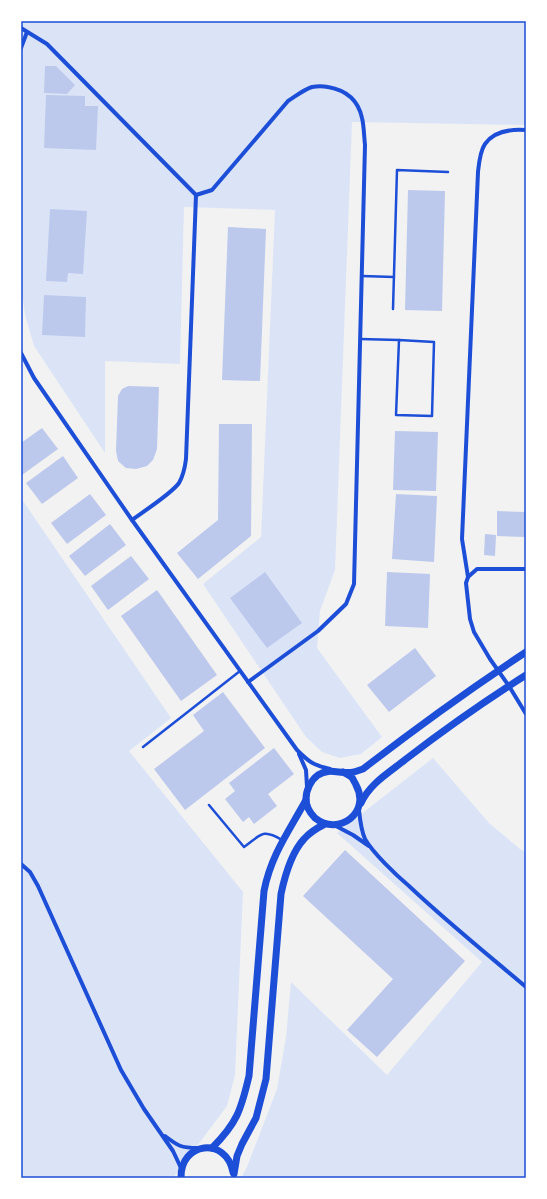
<svg xmlns="http://www.w3.org/2000/svg" width="547" height="1199" font-family="Montserrat,sans-serif">
	<rect width="100%" height="100%" fill="#f2f2f2"/>
	<g fill="#dbe4f7">
		<polygon points="21,21 526,21 526,125 352,122 335,570 320,611 317,648 382,737 361,754 340,758 322,752 306,737 203,584 261,537 275,210 184,207 180,364 105,361 105,453 34,346 25,315 21,284"/>
		<polygon points="21,498 171,718 129,751 243,892 235,1075 227,1106 173,1178 21,1178"/>
		<polygon points="433,758 489,823 520,849 526,852 526,1178 241,1178 247,1167 277,1089 286,1037 291,982 387,1075 482,962 337,833"/>
	</g>
	<g fill="#bdc9ec">
		<polygon points="45,66 56,66 75,85 67,94 44,93"/>
		<polygon points="46,95 85,96 85,106 98,106 96,150 44,148"/>
		<polygon points="408,190 445,191 442,311 405,310"/>
		<polygon points="50,209 87,211 83,274 68,273 67,282 46,281"/>
		<polygon points="228,227 266,229 260,381 222,380"/>
		<polygon points="44,295 86,297 85,337 42,335"/>
		<polygon points="128,386 159,387 157,449 153,460 147,466 136,469 126,468 118,461 116,451 118,396 122,389"/>
		<polygon points="219,424 252,424 251,536 198,579 177,553 218,520"/>
		<polygon points="42,428 58,449 22,475 21,474 21,443"/>
		<polygon points="395,431 438,432 436,491 393,490"/>
		<polygon points="63,456 78,478 42,504 26,483"/>
		<polygon points="90,494 106,515 67,544 51,523"/>
		<polygon points="396,494 437,496 434,562 392,559"/>
		<polygon points="497,511 526,512 526,537 497,536"/>
		<polygon points="110,524 126,545 85,576 69,556"/>
		<polygon points="485,534 496,535 495,556 484,555"/>
		<polygon points="131,556 149,579 108,610 91,586"/>
		<polygon points="265,572 302,623 267,648 230,598"/>
		<polygon points="387,572 430,574 428,628 385,626"/>
		<polygon points="157,590 217,675 181,701 121,616"/>
		<polygon points="415,648 436,676 389,712 367,685"/>
		<polygon points="223,692 265,748 185,810 154,769 204,731 193,715"/>
		<polygon points="274,748 294,774 268,794 277,806 254,824 249,817 243,822 225,799 235,791 229,783"/>
		<polygon points="345,850 465,961 377,1057 347,1030 393,979 303,896"/>
	</g>
	<g fill="none" stroke-linecap="round" stroke-linejoin="round">
		<g stroke="#1d4ed8" stroke-width="2.5">
			<polyline points="362,276 394,277"/>
			<polyline points="393,309 397,170 448,172"/>
			<polyline points="360,339 399,340"/>
			<polygon points="399,340 434,342 432,416 396,415"/>
			<polyline points="143,747 240,671"/>
			<path d="M209,805L244,847C261,835 262,828 282,840"/>
		</g>
		<g stroke="#1d4ed8" stroke-width="4">
			<path d="M21,28L47,44L196,195L186,459C185,467 183,476 179,483C171,494 144,511 132,520"/>
			<polyline points="21,48 27,32"/>
			<path d="M196,195L212,190L288,101C296,96 303,90 312,87C317,86 323,86 328,87C345,90 358,99 362,118C364,126 364,136 365,145L354,584L346,604L318,631L248,682"/>
			<path d="M21,353L34,378L132,520L297,750C309,762 313,765 330,769"/>
			<polyline points="526,569 477,569 468,577 466,583 470,619 474,632 490,659 509,686 526,714"/>
			<path d="M468,577L462,539L478,172C479,163 480,151 485,144C494,131 511,129 526,130"/>
			<polyline points="299,754 306,770 307,787"/>
			<path d="M359,810C360,820 361,830 365,839C373,853 396,875 409,886C446,921 487,954 526,987"/>
			<polyline points="334,825 353,835 369,846"/>
			<polyline points="21,864 30,872 38,886 121,1070 144,1109 173,1151 181,1168"/>
			<path d="M165,1136C178,1146 181,1148 198,1148"/>
		</g>
		<g stroke="#1d4ed8" stroke-width="7">
			<path d="M343,772C346,774 351,776 353,779C353,780 356,784 356,785C371,812 339,837 315,818C310,813 306,806 306,799C306,790 311,780 318,775C330,767 341,775 354,772C357,771 360,770 363,769C416,728 470,689 526,652"/>
			<path d="M361,803C370,783 390,772 406,759C445,729 485,701 526,675"/>
			<path d="M212,1148C237,1123 241,1110 249,1076L264,891C271,855 289,831 306,800"/>
			<path d="M234,1174L237,1156L242,1144L256,1118L266,1079L281,894C285,875 291,853 304,839C310,832 317,828 325,824"/>
			<path d="M181,1178C180,1142 226,1136 233,1172"/>
		</g>
	</g>
	<rect width="547" height="1199" fill="none" stroke="#ffffff" stroke-width="44"/>
	<rect x="22" y="22" width="503" height="1155" fill="none" stroke="#1d4ed8" stroke-width="1.5"/>
</svg>
